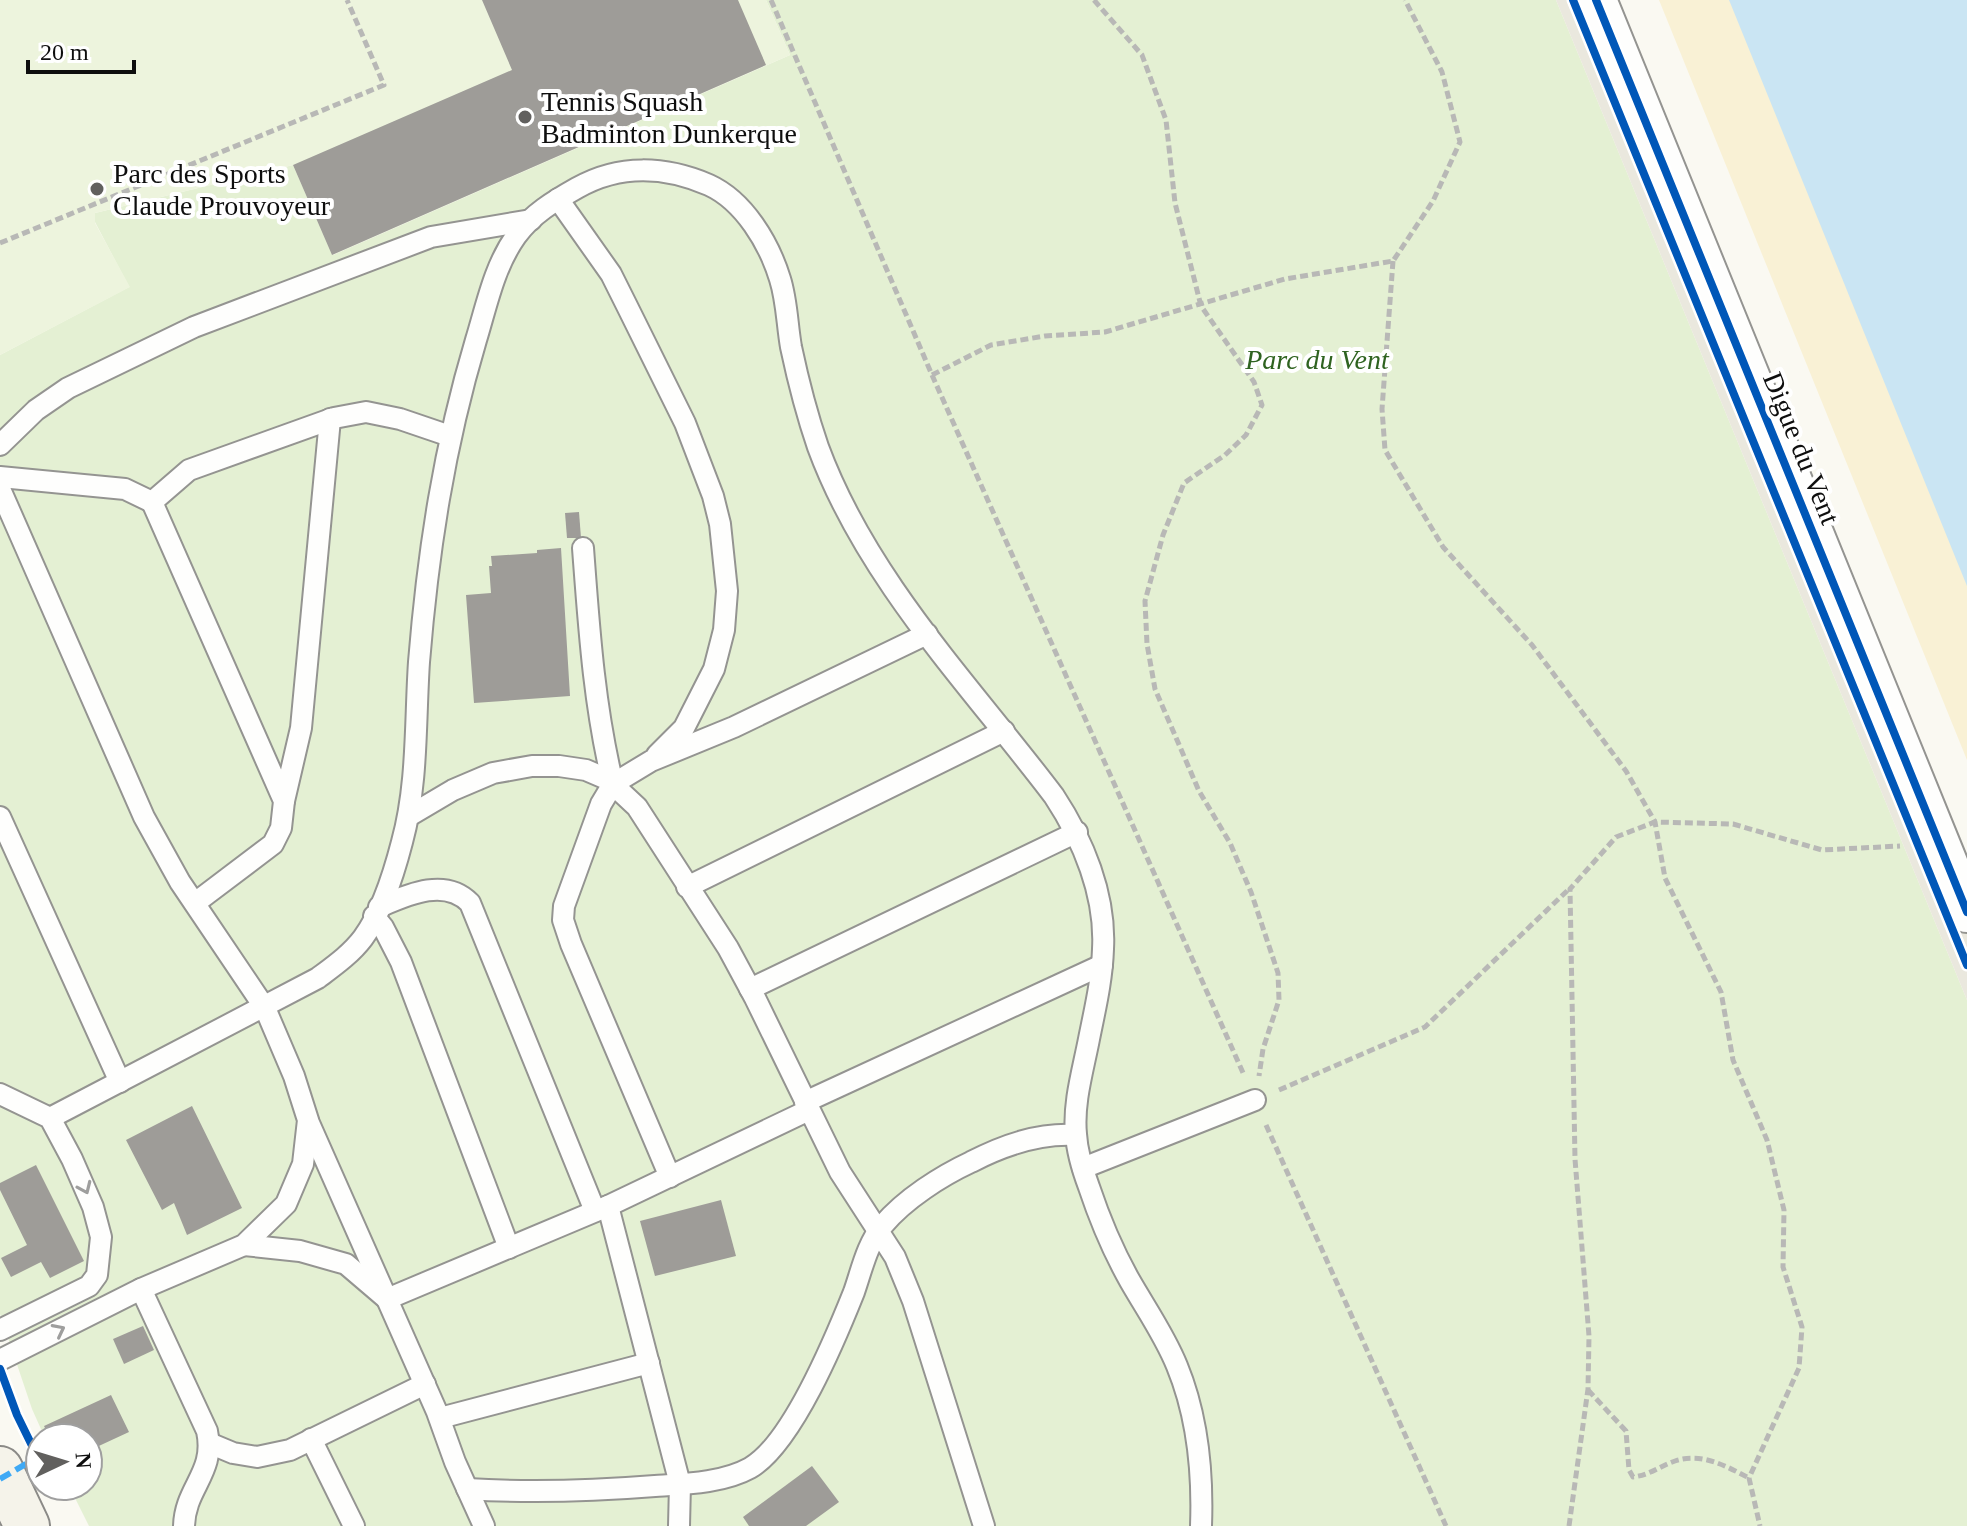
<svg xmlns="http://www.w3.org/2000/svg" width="1967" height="1526" font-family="'Times New Roman',serif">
	<rect width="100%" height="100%" fill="#faf9f2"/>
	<polygon fill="#e4f0d3" points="766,0 1556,0 1967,1000 1967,1526 89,1526 69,1486 88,1486 88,1438 45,1438 32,1409 0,1314 0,355 129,287 95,222 95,213 293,165 333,255 790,55"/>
	<polygon fill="#f9f1d5" points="1659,0 1967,0 1967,760"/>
	<polygon fill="#edf4dd" points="0,0 766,0 790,55 332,255 293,165 95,213 95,223 130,287 0,355"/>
	<polygon fill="#eae8de" points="1556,0 1619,0 1967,862 1967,1000"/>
	<polygon fill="#cae5f3" points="1729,0 1967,0 1967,586"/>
	<g fill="#9e9c98">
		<polygon points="482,0 738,0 766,65 332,255 293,165 512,70"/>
		<polygon points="579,512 581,538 567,538 565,513"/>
		<polygon points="561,548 570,696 474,703 466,595 491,593 489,566 492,566 491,556 537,553 537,550"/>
		<polygon points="192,1106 242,1208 187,1235 174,1203 162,1210 126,1140"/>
		<polygon points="36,1165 84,1261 50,1278 41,1262 11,1277 1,1258 27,1245 0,1190 0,1183"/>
		<polygon points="721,1200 736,1256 655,1276 640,1221"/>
		<polygon points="143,1326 154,1350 124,1364 113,1339"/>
		<polygon points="111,1395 129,1432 88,1451 88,1438 50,1438 44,1426"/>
		<polygon points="812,1466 839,1502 806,1526 749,1526 743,1517"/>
	</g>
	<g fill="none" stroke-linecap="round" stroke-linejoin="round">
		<defs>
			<g id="lane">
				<polyline points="558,199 611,274 628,308 685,423 713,496 720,524 727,591 724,630 714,669 684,728 657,755"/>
				<polyline points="0,445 36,410 68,388 194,327 431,237 531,220"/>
				<polyline points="0,477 125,489 152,502"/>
				<polyline points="0,489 144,817 180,882 265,1008 294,1076 308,1120 303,1164 286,1204 244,1245 141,1289 0,1360"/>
				<path d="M583,548C589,628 594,706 613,784"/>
				<polyline points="284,801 301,728 330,419"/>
				<polyline points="409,816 453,790 493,773 532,766 559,766 586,770 607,779 637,807 728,948 755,998 840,1172 895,1257 913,1301 984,1526"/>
				<polyline points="0,817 120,1082"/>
				<polyline points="687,887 1004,731"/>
				<polyline points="195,903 273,844 281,828 284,801 152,502 189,470 334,418 366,412 400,419 450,436"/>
				<path d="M379,907C407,895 445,877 470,903L595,1211"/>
				<polyline points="374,916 383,927 401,962 509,1248"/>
				<polyline points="750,989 1077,832"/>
				<polyline points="0,1094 50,1118 72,1159 93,1207 101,1237 97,1275 89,1286 0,1330"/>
				<polyline points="805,1102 1102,965"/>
				<path d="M50,1118L318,978C334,966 351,954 363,938C382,912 394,873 402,842C418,784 415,722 419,662C428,551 444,447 476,340C487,304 494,267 516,236C532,214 554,201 577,188C619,164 665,166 709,185C744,201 769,243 780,279C787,301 787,324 791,347C798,380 807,415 818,447C867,580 970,685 1054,796C1083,840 1106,895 1103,949C1102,980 1095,1009 1089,1039C1083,1070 1073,1103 1076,1134C1077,1152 1083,1171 1089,1187C1100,1220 1113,1251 1130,1281C1146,1309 1165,1336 1177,1366C1198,1417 1203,1472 1201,1526"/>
				<polyline points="309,1123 437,1412 455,1462 484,1526"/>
				<polyline points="1083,1168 1255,1100"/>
				<polyline points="670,1177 571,944 563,920 564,906 601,804 613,784 651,761 734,727 927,634"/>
				<polyline points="608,1206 680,1484 679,1526"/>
				<polyline points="244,1245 300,1251 346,1264 387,1299 608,1206 809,1110"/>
				<path d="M141,1289L207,1431C216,1473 185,1487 184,1526"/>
				<polyline points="440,1418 649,1363"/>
				<polyline points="311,1439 354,1526"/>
				<polyline points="209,1443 233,1453 257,1457 290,1450 425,1384"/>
				<path d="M467,1489C530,1493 592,1491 655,1486C685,1484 723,1483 750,1468C792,1444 836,1337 854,1292C862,1269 867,1244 883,1225C905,1199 941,1176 971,1162C1004,1145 1038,1133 1075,1135"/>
			</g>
			<polyline id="street" points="1596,0 1967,912"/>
			<polyline id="secondary" points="0,1469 27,1526"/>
		</defs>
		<use href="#lane" stroke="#949491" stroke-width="24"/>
		<use href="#street" stroke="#949491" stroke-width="44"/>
		<use href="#secondary" stroke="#8b8a87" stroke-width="48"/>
		<g stroke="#b8b8b6" stroke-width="5" stroke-dasharray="8 4" stroke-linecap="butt">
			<polyline points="771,0 932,375 1244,1075"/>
			<polyline points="1094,0 1142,55 1166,120 1175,203 1201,306 1254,382 1262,405 1246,435 1225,455 1184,483 1163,535 1145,601 1147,644 1155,689 1199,791 1230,843 1251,892 1278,973 1279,1000 1263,1049 1259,1076"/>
			<polyline points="0,243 384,85 347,0"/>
			<polyline points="1393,261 1382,409 1385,450 1443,547 1532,645 1626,771 1655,822 1665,878 1721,992 1733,1060 1767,1140 1784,1210 1783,1267 1802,1327 1799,1368 1749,1478 1760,1526"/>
			<polyline points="932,375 991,345 1045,336 1105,332 1285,279 1393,261 1433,201 1460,142 1442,72 1405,0"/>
			<polyline points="1279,1090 1425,1027 1569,889"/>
			<polyline points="1266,1125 1446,1526"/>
			<path d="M1588,1390L1626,1431L1629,1470L1633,1477C1650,1475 1660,1466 1675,1461C1701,1452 1726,1466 1749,1478"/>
			<polyline points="1569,1526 1588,1389 1589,1336 1575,1159 1570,889 1616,837 1655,822 1733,824 1822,850 1900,846"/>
		</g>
		<use href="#lane" stroke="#fefefd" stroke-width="20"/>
		<use href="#street" stroke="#fefefd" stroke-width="40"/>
		<use href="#secondary" stroke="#f5f3ea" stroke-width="44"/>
		<polyline stroke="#3fa9f5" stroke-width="6" stroke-dasharray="12 6" stroke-linecap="butt" points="0,1479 38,1457"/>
		<defs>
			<g id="cycleway">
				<polyline points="1573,0 1967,965"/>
				<polyline points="1596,0 1967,912"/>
				<polyline points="0,1369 17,1415 40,1462"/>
			</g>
		</defs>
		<use href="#cycleway" stroke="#fff" stroke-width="13"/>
		<use href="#cycleway" stroke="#0057b8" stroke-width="8"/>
	</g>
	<defs><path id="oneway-chevron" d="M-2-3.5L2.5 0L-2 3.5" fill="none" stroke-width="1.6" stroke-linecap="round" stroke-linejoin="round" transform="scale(2)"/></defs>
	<g stroke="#9e9e9d">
		<use href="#oneway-chevron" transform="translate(85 1188) rotate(66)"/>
		<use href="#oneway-chevron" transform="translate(59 1330) rotate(-27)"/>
	</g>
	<g fill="#61605e" stroke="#fff" stroke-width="3">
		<circle cx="525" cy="117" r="8"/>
		<circle cx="97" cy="189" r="8"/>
	</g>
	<g text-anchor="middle" stroke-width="8" stroke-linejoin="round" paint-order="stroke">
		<g font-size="28" fill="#0e0e0e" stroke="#fff" text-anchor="start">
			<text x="541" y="111">Tennis Squash<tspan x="541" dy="32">Badminton Dunkerque</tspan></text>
			<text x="113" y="183">Parc des Sports<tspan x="113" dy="32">Claude Prouvoyeur</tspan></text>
		</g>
		<g font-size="28" font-style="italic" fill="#2f6320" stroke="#fff">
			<text x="1317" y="369">Parc du Vent</text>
		</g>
		<g font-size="28" fill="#0e0e0e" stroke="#fff">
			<text transform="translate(1802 448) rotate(68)" y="10">Digue du Vent</text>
		</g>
	</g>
	<g transform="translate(64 1462) rotate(86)"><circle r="38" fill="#ffffff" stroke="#9f9f9f" stroke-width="2"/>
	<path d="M0-6L14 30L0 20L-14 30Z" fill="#61605e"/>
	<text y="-12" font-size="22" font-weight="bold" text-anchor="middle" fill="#0e0e0e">N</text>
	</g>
	<path d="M28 60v12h106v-12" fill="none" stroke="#0e0e0e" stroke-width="4"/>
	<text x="40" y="60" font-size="24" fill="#0e0e0e" stroke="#ffffff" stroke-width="6" paint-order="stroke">20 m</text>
</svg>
